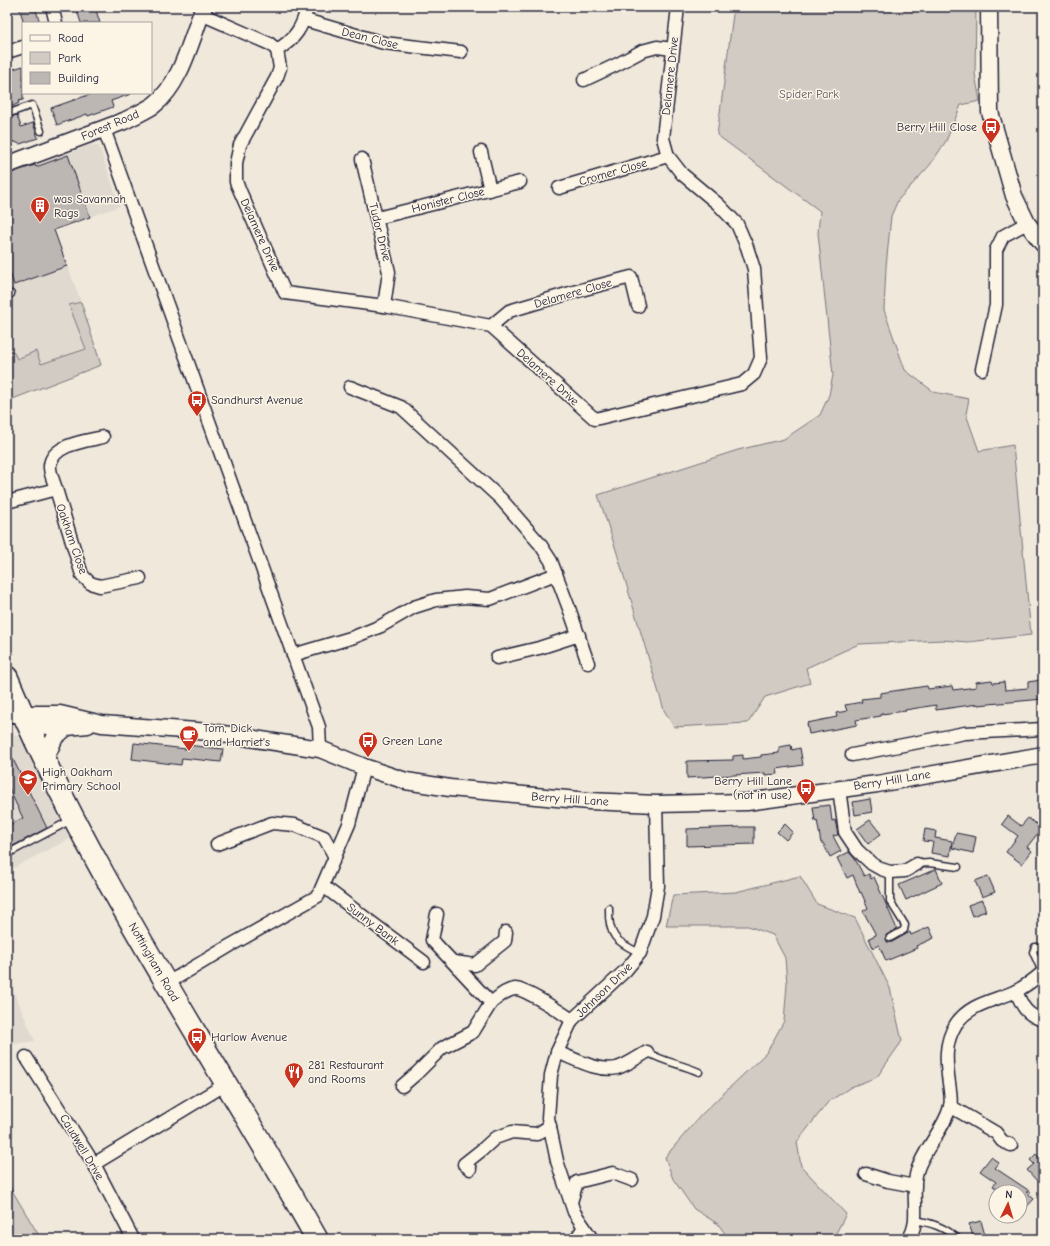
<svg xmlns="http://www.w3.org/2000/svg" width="1050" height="1246" font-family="'Comic Neue',sans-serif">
	<rect width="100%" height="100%" fill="#efe8db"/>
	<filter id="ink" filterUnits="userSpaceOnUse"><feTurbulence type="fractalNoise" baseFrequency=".025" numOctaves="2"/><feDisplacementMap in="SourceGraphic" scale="8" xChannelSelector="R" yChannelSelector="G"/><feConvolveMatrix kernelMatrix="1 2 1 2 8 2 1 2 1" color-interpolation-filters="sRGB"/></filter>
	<g filter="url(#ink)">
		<g fill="#e0d9cf">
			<polygon points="91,144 99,146 120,206 54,230 81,302 70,306 86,349 41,364 16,359 9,353 7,349 7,172 34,162 73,152"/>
			<polygon points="7,731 12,732 21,740 29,754 71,838 7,871"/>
			<polygon points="7,976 35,1041 7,1045"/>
		</g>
		<g fill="#d1cbc3" stroke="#7a767f">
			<polygon points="734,7 976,7 975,74 980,101 961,105 946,141 930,165 898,200 891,216 886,267 884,310 905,370 934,392 969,399 966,414 979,451 1013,445 1031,635 968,642 942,640 859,644 806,668 810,683 765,697 748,723 674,727 664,710 617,553 598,495 738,450 784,439 820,415 829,395 833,375 818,233 820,211 717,135"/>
			<polygon points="81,302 101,365 10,400 7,392 7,371 10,370 7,363 7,349 9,353 13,351 17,359 36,351 41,364 86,349 69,305"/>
			<polygon points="800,876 817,904 855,918 890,988 902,1041 877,1077 851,1087 828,1102 797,1142 801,1166 846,1214 833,1239 729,1239 718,1224 694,1209 673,1179 665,1157 702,1114 767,1052 784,1021 787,984 785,958 773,935 748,926 666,926 673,895 736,892"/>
			<polygon points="7,1182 41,1239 7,1239"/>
		</g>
		<g fill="#bcb7b3" stroke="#22223b">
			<polygon points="19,7 35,7 40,23 24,23"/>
			<polygon points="76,7 95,7 100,23 81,23"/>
			<polygon points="23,66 23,100 18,101 19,103 7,109 7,71"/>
			<polygon points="94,93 131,93 131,94 111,101 113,107 88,116 87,114 57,125 51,108"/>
			<polygon points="17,115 21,127 33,123 38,138 20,144 7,139 7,118"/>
			<polygon points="68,155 90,217 54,230 67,266 14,285 7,264 7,174 35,165 36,167"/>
			<polygon points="992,680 993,683 1004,682 1005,690 1028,688 1028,682 1041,680 1043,699 978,705 978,704 936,710 936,705 905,710 906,711 881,714 881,716 856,720 857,725 809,734 807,723 837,717 836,713 847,711 845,705 862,702 861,699 880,697 880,693 927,686 928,689 952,686 953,690 976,687 976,682"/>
			<polygon points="134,743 186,749 186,745 223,749 221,762 182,758 181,765 132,759"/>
			<polygon points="791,745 792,750 800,748 803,765 777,769 778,774 765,775 765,773 687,778 687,761 733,760 733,756 743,755 743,759 761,757 761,755 779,753 779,747"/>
			<polygon points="7,747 47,828 7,849 7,826 23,818 7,785"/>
			<polygon points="870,799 872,812 855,815 853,802"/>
			<polygon points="830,805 832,821 835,820 838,835 833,836 841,851 830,857 823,843 821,843 817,820 815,821 813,807"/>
			<polygon points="1008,816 1021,826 1028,818 1042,828 1027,847 1032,851 1022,864 1006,852 1018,836 1002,824"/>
			<polygon points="870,820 881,834 868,844 857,829"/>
			<polygon points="785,824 793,832 786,840 777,832"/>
			<polygon points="743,827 754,827 754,844 687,846 687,829"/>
			<polygon points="925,829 936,831 935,838 952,841 950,856 931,853 933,842 923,841"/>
			<polygon points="956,833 976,837 973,853 952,848"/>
			<polygon points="849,852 855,859 864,876 869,874 871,879 874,877 897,929 886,935 886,938 887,942 892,942 910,932 911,935 929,927 934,938 916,946 917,948 886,961 879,945 873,948 869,938 876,935 863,911 868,908 861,892 860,893 853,875 847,878 837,858"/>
			<polygon points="936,869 942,883 906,900 899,885"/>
			<polygon points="988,876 995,892 982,897 975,881"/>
			<polygon points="982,900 986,911 972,916 968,905"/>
			<polygon points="1036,1154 1040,1158 1043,1155 1043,1176 1037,1181 1027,1170 1034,1164 1030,1160"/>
			<polygon points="991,1157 999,1163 995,1168 1031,1192 1026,1192 1034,1199 1020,1214 1020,1192 1002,1192 993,1186 996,1182 980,1171"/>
			<polygon points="981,1221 986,1239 974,1239 969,1224"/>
		</g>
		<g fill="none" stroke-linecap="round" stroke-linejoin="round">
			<defs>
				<g id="lane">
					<polyline points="7,114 32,105 41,131"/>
					<polyline points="7,295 11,294"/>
					<polyline points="7,854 71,820"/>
					<polyline points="917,864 929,863 958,867"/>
					<path d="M609,908C608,936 616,942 640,953"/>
					<polyline points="890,938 904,930 905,925 890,901 890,872"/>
					<polyline points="1042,972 1033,952 1035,947 1043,947"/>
					<path d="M647,1052C663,1062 681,1064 699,1072"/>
					<path d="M915,1220C932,1223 944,1227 957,1238"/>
				</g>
				<g id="street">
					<polyline points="52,7 56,23"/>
					<polyline points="201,14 270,44 277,50 280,68 277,77 240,145 236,163 236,182 285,293 384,306 491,326 595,419 742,384 754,374 761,358 754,269 747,247 737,224 718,204 682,174 668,156 663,138 678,7"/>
					<polyline points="305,20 384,43 461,52"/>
					<path d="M277,50C295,39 303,27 307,7"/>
					<polyline points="7,52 23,47"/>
					<polyline points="584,80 618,64 642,51 657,47 673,49"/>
					<polyline points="104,129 319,727 320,749"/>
					<polyline points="481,152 490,190"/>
					<polyline points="362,159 389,272 384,306"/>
					<polyline points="559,188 668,156"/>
					<polyline points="377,218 520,182"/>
					<polyline points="491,326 509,311 577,291 631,277 638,306"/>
					<polyline points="982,369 996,305 996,250 1003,236 1027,223"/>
					<polyline points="350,387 401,407 501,499 540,544 551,561 570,611 588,663"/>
					<polyline points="56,489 82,575 90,583 100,586 140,578"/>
					<path d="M7,502L56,489C54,482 49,472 50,465C53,444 86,441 103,437"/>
					<polyline points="293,655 354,637 381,626 414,607 436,600 465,597 490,599 556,574"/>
					<polyline points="497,658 539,648 579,635"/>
					<polyline points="852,755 965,733 1043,729"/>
					<polyline points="839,789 845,832 857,850 872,864 881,869 890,872 905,871 917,864"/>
					<polyline points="217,844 272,823 295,825 324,837 335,857"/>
					<polyline points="323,886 424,962"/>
					<path d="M437,914L432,940L491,1003C499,997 505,990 515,989C524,988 564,1014 572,1020"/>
					<polyline points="454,962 475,965 505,941 506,932"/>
					<polyline points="166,984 231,945 318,896 349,824 364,767"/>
					<path d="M1016,991C1022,1006 1026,1015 1043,1020"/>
					<path d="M557,1052C575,1059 597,1072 617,1068C627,1065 638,1057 647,1052"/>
					<polyline points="26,1057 94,1164 133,1239"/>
					<polyline points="402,1086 417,1073 442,1048 473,1032 491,1003"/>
					<polyline points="950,1106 996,1133 1002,1141 1011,1145"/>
					<polyline points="94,1164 226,1084"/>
					<polyline points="470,1169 464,1164 483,1149 495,1138 512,1132 537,1134 550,1126"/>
					<polyline points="866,1174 888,1181 915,1186"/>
					<polyline points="571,1202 577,1182 613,1173 632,1180"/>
					<polyline points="576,1239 584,1227"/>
					<polyline points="592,1239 574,1212 557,1161 548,1118 551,1075 557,1052 572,1020 626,970 640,953 653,916 658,886 656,804"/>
					<path d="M908,1239C922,1223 910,1192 917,1171C924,1148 944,1130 950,1107C952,1099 950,1091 949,1083C946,1062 944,1043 956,1024C970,1003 995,1001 1016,991C1026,986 1035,979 1043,972"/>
				</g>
				<g id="secondary">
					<polyline points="989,7 990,112 1014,196 1027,223 1043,244"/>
					<path d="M7,165L124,121C134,116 145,111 154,105C182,83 191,38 204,7"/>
					<polyline points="7,714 60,714 102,724 210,732 320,749 364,767 406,781 450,788 589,801 656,804 747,802 877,784 1043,755"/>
					<polyline points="32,725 67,727 88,725"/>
					<polyline points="45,760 55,737 67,727"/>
				</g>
				<path id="highway" d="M7,677C90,875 212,1052 317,1239"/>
			</defs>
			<use href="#lane" stroke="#22223b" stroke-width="9"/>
			<use href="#street" stroke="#22223b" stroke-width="15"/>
			<use href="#secondary" stroke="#22223b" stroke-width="19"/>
			<use href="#highway" stroke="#22223b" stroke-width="24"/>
			<use href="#lane" stroke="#fcf5e5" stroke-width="6"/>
			<use href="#street" stroke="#fcf5e5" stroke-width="12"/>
			<use href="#secondary" stroke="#fcf5e5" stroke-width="16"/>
			<use href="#highway" stroke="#fcf5e5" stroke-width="21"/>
		</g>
	</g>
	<defs>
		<symbol id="bus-pin" viewBox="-11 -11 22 30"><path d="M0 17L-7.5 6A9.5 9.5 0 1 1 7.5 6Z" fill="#c8321e" stroke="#fcf5e5"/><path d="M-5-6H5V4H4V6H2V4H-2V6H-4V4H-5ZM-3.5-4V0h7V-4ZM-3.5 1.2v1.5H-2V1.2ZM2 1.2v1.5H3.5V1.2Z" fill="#fff"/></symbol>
		<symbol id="building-pin" viewBox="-11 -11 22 30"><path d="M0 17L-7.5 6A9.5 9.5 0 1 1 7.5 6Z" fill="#c8321e" stroke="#fcf5e5"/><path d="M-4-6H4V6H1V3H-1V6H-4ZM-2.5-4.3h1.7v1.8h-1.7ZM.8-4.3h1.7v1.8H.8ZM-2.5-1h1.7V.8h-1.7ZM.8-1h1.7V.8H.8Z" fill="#fff"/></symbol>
		<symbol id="cafe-pin" viewBox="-11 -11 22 30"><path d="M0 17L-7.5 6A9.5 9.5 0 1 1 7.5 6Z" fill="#c8321e" stroke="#fcf5e5"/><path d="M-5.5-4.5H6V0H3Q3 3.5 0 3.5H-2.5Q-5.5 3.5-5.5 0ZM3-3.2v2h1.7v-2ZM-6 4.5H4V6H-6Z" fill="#fff"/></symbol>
		<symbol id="school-pin" viewBox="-11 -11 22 30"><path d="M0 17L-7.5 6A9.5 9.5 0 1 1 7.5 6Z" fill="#c8321e" stroke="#fcf5e5"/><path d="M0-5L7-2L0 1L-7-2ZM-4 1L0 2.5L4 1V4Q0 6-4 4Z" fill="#fff"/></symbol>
		<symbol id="restaurant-pin" viewBox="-11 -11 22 30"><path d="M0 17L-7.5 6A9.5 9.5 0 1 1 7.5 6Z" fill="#c8321e" stroke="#fcf5e5"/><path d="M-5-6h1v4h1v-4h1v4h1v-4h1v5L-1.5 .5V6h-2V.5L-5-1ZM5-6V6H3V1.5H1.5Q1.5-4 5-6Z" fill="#fff"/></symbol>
	</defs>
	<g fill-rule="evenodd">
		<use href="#bus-pin" x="980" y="116" width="22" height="30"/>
		<use href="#building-pin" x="29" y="195" width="22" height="30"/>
		<use href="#bus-pin" x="186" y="389" width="22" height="30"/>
		<use href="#cafe-pin" x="178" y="724" width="22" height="30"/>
		<use href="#bus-pin" x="357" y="730" width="22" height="30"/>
		<use href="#school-pin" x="17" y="768" width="22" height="30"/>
		<use href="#bus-pin" x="795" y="777" width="22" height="30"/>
		<use href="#bus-pin" x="186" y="1026" width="22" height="30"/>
		<use href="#restaurant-pin" x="283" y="1061" width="22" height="30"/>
	</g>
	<g text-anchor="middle" stroke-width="3" stroke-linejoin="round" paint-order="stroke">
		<g font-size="12" fill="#22223b" stroke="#fcf5e5">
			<text transform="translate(370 38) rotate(14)" y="4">Dean Close</text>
			<text transform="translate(670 76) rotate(-84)" y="4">Delamere Drive</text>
			<text transform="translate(110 125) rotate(-23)" y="4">Forest Road</text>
			<text transform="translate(613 172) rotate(-16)" y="4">Cromer Close</text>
			<text transform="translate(448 200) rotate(-14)" y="4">Honister Close</text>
			<text transform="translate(380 232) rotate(76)" y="4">Tudor Drive</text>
			<text transform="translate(260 235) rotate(66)" y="4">Delamere Drive</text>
			<text transform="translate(573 293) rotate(-16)" y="4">Delamere Close</text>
			<text transform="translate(548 377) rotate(42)" y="4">Delamere Drive</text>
			<text transform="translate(72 539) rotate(71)" y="4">Oakham Close</text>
			<text transform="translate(892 780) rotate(-9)" y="4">Berry Hill Lane</text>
			<text transform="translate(570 799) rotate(4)" y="4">Berry Hill Lane</text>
			<text transform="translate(373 924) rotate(37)" y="4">Sunny Bank</text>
			<text transform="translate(154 962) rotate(60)" y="4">Nottingham Road</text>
			<text transform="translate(604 990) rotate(-44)" y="4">Johnson Drive</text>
			<text transform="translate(82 1147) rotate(59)" y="4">Caudwell Drive</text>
		</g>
		<g font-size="12" fill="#575564" stroke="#fcf5e5">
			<text x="809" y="98">Spider Park</text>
		</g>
		<g font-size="12" fill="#22223b" stroke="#fcf5e5" text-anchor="start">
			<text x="977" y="131" text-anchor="end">Berry Hill Close</text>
			<text x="54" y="203">was Savannah<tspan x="54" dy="14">Rags</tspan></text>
			<text x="211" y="404">Sandhurst Avenue</text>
			<text x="203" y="732">Tom, Dick<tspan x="203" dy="14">and Harriet's</tspan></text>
			<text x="382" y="745">Green Lane</text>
			<text x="42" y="776">High Oakham<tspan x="42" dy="14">Primary School</tspan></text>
			<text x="792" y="785" text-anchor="end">Berry Hill Lane<tspan x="792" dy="14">(not in use)</tspan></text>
			<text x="211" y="1041">Harlow Avenue</text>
			<text x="308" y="1069">281 Restaurant<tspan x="308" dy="14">and Rooms</tspan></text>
		</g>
	</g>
	<rect width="1050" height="1246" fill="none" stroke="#fcf5e5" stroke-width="24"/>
	<rect x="12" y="12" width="1026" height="1222" fill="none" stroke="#22223b" stroke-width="1.5" filter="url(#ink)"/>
	<rect x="22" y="22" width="130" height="72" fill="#fcf5e5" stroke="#a5a1a1"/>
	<rect x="30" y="35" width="20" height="6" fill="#fcf5e5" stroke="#a5a1a1"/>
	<text x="58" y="42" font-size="12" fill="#22223b">Road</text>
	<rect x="30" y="52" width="20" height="12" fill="#d1cbc3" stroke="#a5a1a1"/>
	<text x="58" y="62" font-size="12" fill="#22223b">Park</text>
	<rect x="30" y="72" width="20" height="12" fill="#bcb7b3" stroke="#a5a1a1"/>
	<text x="58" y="82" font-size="12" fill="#22223b">Building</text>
	<g transform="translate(1008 1204) rotate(5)"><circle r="19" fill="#fcf5e5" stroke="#a5a1a1"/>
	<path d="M0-3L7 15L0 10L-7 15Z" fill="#c8321e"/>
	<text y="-6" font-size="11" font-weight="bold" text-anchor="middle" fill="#22223b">N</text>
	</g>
</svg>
